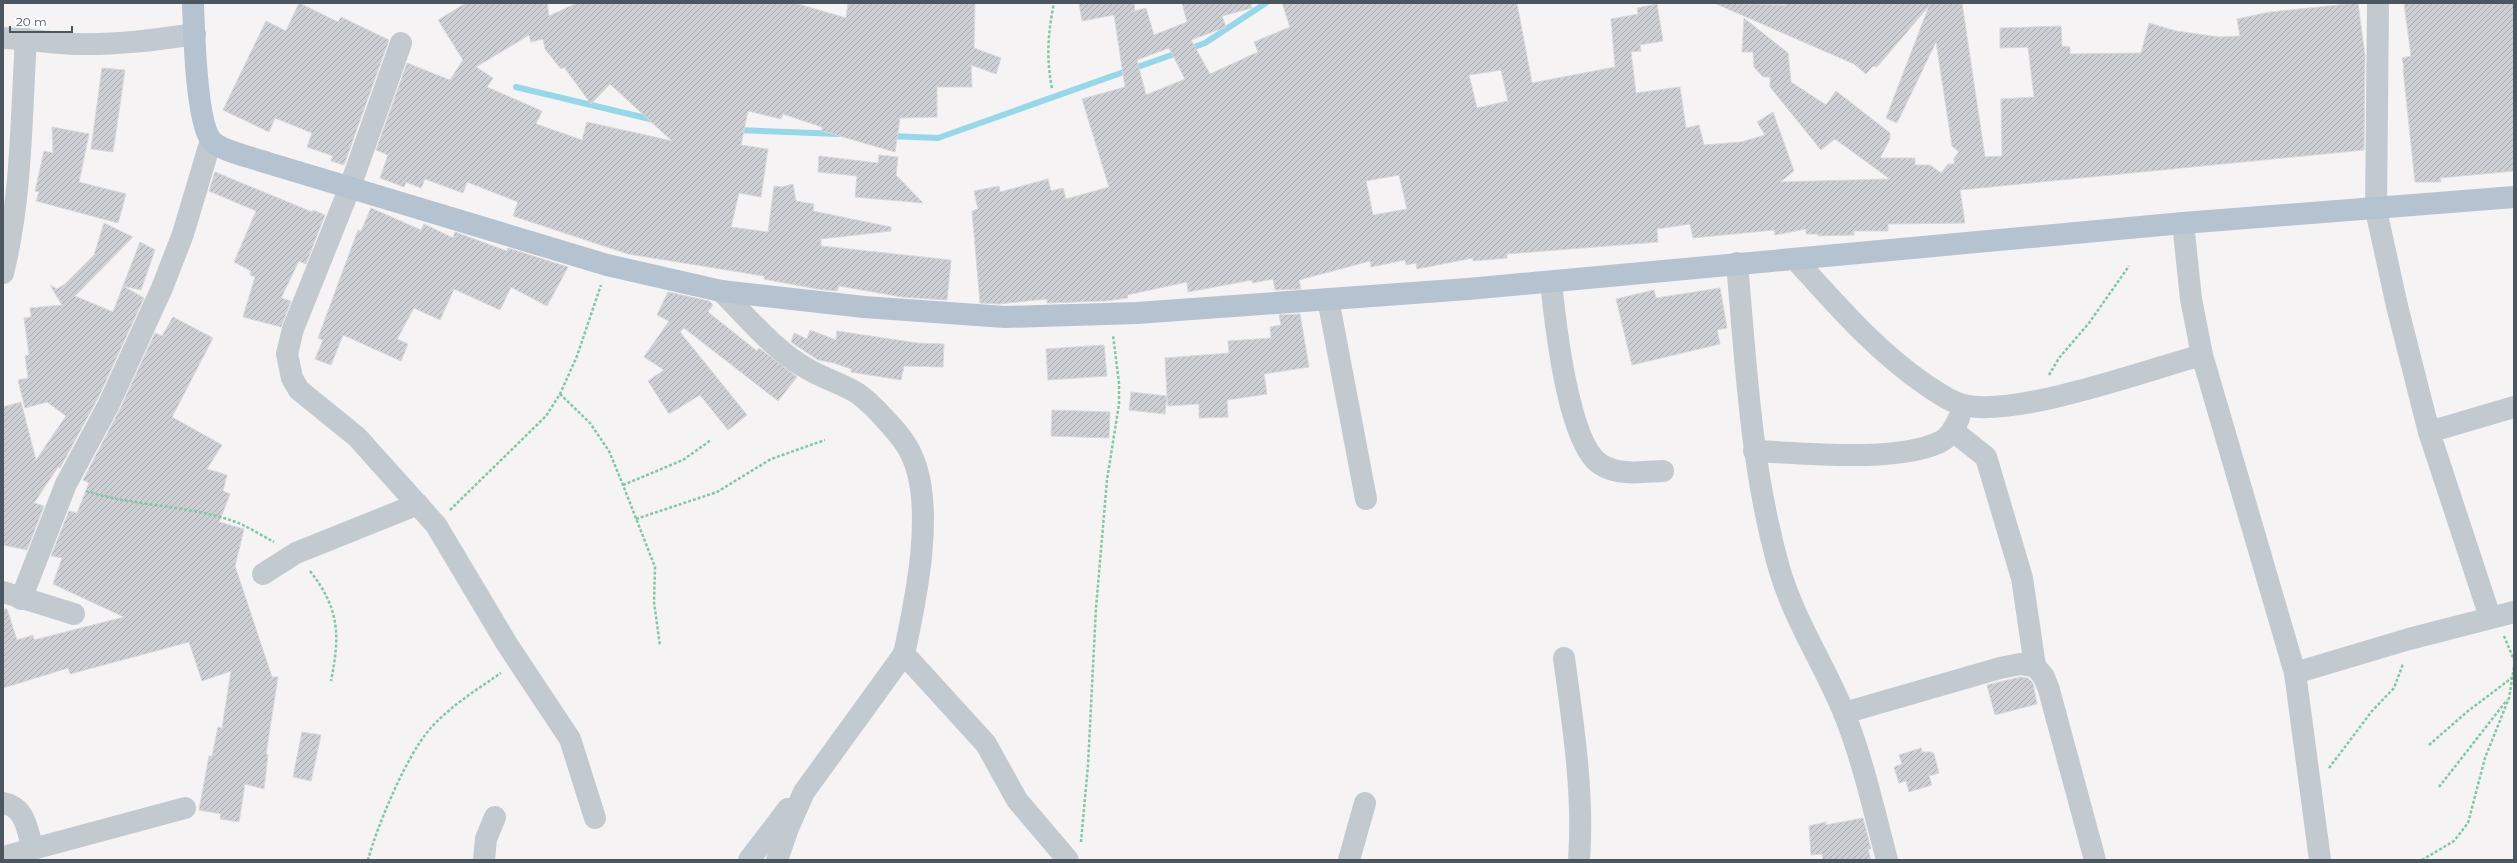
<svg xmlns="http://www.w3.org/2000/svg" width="2517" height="863" font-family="Montserrat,sans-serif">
	<defs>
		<pattern id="building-hatch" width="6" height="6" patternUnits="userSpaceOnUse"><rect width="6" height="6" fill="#cdcfd4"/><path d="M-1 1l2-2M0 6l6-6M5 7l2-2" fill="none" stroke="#a8abaf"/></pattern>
	</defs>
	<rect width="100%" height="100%" fill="#f5f3f3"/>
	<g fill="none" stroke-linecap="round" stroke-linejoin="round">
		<g stroke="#97d7e7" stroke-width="6">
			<polyline points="1189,49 1205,43 1266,3"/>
			<polyline points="516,87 654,120"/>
			<polyline points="736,130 839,134"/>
			<polyline points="890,136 938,138 1180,52"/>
		</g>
	</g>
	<g fill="url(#building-hatch)" stroke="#d7d9dd" fill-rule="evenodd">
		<polygon points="299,3 338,22 341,17 389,40 344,165 331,161 333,156 307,147 312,133 275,118 269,132 223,110 266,21 286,31"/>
		<path d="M466,3H547L549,16L577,3H795L846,18L848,3H975L974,48L1001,58L996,74L971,65L972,87H937V117L900,118L895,152L822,131V127L783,114L781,119L748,111L741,145L768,149L761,197L739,193L731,227L768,232L774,186L782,187L793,184L796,201L814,204L813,211L891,227V231L821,239V246L951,260L947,300L902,297L839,286L837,291L817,289L764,279V276L628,254L513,216L518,202L467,182L463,193L425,179L421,188L406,182L404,187L380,178L388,155L376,150L407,63L450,80L463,60L438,20ZM529,35L531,42L543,39L545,49L561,69L564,67L591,104L610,84L672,141L587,122L582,140L536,124L542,111L487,87L493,78L476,67Z"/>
		<path d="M1079,3H1134L1135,11L1131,12L1146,8L1154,35L1187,22L1182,3H1251L1252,8L1222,16L1226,27L1191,40L1210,74L1258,52L1254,42L1290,27L1282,3H1517L1532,83L1615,67L1611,19L1638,14L1637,8L1657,4L1663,41L1640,45L1641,51L1631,52L1636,93L1680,87L1686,128L1699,125L1704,145L1741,142L1765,135L1757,122L1773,112L1794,171L1780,182L1890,179L1835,139L1821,150L1770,87V77H1763L1754,67L1753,52H1742L1744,18L1788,53L1791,82L1826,105L1836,91L1890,133V139L1880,158H1915V165H1930L1941,173L1948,164H1954V158L1959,152L1952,146L1936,42L1897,123L1886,118L1929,6L1877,67L1873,66L1866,74L1854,64L1714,3L1785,5V3H1962L1985,157L2002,156L2001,99L2034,97L2028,47L2000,48V28L2061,26L2062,46L2070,47V54L2141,53L2149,23L2176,31L2219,37L2240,36L2237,19L2270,12L2358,3L2365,56L2364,150L1960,190L1965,223L1888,224V231H1854V235L1818,236V234H1806V229L1775,235L1774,230L1693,238L1690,224L1657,229L1658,242L1507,254V258L1473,261V258L1417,269L1416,263L1406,265L1405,260L1371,267L1370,261L1299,280L1301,289L1275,290L1273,279L1252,283V280L1188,292L1187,282L1127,295L1128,298L1105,301L1047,303V299L998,304L980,303L972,211L978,209L974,191L999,186L1000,192L1048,179L1051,191L1063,188L1066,199L1109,187L1082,99L1125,87L1114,15L1082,21ZM1169,48L1185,79L1146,95L1137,60ZM1501,70L1508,101L1477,108L1469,75ZM1399,175L1407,209L1373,215L1366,181Z"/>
		<polygon points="2404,3 2514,3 2514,171 2440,178 2441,182 2415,182 2403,69 2404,68 2402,58 2411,56"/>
		<polygon points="102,68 125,70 113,152 91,149"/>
		<polygon points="52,127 89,134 79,182 126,194 118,223 36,201 39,192 35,191 44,151 53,153"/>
		<polygon points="879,155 898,157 896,175 923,203 855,197 857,176 818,172 819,156 878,163"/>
		<polygon points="215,172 312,212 313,210 325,215 306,264 299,261 281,298 291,301 281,327 243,317 255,277 250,275 251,271 234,262 256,211 209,191"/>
		<polygon points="371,208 421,230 424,224 453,238 455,232 507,251 508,248 568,267 547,306 511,287 500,310 454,289 440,320 414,308 397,339 408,344 401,361 343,335 331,365 315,359 323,340 318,338 358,230 361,231"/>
		<polygon points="104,223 133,237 75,296 113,312 123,286 144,298 98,398 60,468 58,467 34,503 44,506 27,550 3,545 3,407 21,402 36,460 66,416 47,402 25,408 18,380 28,378 25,356 29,355 24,318 31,317 30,308 62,305 50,285 57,289 65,284 94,255"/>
		<polygon points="140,242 155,250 141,290 123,286"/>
		<polygon points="1720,288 1727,328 1717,330 1720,344 1632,365 1616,299 1654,290 1656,298"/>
		<polygon points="668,292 709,301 713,305 708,312 757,351 759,348 797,377 778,401 684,328 680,332 747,415 728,430 700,395 669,414 648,381 664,370 644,357 669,321 657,315"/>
		<polygon points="1300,314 1309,367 1264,374 1267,394 1227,400 1228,417 1199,418 1199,404 1168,406 1167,396 1165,414 1129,410 1131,392 1167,396 1165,358 1229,353 1228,341 1271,338 1270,327 1281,325 1279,315"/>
		<polygon points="173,317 213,338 172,417 222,445 207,469 227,475 223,491 230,494 219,522 244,529 235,566 272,677 278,677 266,754 268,755 264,789 245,784 239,822 220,819 221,814 199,810 209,756 212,756 218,727 222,728 231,671 202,681 189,642 70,674 68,668 3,688 3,609 7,609 17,640 33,635 34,640 124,617 53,584 62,558 51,556 69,511 77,513 89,483 83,480 120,409 155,333 162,336"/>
		<polygon points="810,330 836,340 837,331 917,343 944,344 943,367 904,366 901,380 851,372 851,369 834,363 818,360 791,342 794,333 807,339"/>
		<polygon points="1104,345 1107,376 1048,380 1046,349"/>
		<polygon points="1052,410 1110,412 1109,438 1051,436"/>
		<polygon points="2020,677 2028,678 2033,683 2037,704 1995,715 1987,685"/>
		<polygon points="302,732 321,735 311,781 293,777"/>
		<polygon points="1921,748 1922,752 1931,752 1934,754 1939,773 1929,776 1932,785 1909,792 1906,781 1899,783 1894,767 1902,764 1899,755"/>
		<polygon points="1863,818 1871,849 1868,849 1871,860 1823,860 1822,854 1811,855 1809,826 1826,822 1826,825"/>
	</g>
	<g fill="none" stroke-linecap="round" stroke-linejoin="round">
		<g stroke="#80c9a4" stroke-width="2.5" stroke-dasharray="3 2" stroke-linecap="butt">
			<path d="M1052,88C1046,59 1048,32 1054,3"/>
			<polyline points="2049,375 2059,358 2089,323 2129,266"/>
			<polyline points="560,394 590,423 609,451 623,485 655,567 654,602 660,646"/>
			<polyline points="623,485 683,460 711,440"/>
			<path d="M86,491C132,506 187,505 233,521C247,526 261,535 274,542"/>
			<polyline points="450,510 546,416 560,394 577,356 601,285"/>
			<polyline points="636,519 717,492 771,459 825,440"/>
			<path d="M310,571C340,609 340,636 331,681"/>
			<polyline points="2504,636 2514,660"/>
			<polyline points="2429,745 2468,711 2513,677"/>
			<polyline points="2329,768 2372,711 2394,688 2403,664"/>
			<polyline points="2439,787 2507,700"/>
			<polyline points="1081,842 1088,765 1096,608 1107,480 1119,404 1119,383 1113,335"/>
			<path d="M368,860C377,826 406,757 429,730C449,707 476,690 501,673"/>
			<polyline points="2422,860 2454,841 2468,823 2485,758 2509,698 2514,667"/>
		</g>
		<g stroke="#c2cad0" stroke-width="22">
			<polyline points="2378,3 2376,210 2397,306 2429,432 2490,617"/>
			<path d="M3,38C27,39 52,43 76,44C117,45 155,40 195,34"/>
			<polyline points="401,43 350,187 293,329 287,354 292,378 299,390 357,437 436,525 507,644 570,739 595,818"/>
			<polyline points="2183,223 2191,299 2202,355 2295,673 2320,860"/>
			<path d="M1795,259C1836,304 1875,350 1926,385C1938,393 1949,401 1963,405C2015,418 2147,370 2202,355"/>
			<path d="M1737,263C1746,366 1751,469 1779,568C1794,620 1824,664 1844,713C1863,760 1874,811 1887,860"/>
			<path d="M3,273C22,197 21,117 26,39"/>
			<path d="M1551,282C1555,321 1568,443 1600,464C1618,476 1642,472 1663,471"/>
			<path d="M721,291C747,317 773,349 806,368C822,378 841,383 857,393C867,400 876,409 884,418C894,429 905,440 911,454C936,505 916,599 904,654L986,744L1017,800L1068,860"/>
			<polyline points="1328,299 1366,499"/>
			<polyline points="1953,431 1986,457 2022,578 2035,666"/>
			<polyline points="2429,432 2514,407"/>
			<path d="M1754,451C1804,453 1896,463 1940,442C1949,438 1955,427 1959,418"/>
			<polyline points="263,574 296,553 418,504"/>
			<polyline points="3,592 74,614"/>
			<polyline points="21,599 66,484 109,404 162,288 183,234 211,140"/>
			<path d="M1564,658C1573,724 1584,794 1579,860"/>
			<polyline points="2295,673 2409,639 2514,612"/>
			<polyline points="1844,713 2000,668 2020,664 2035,666 2044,677 2049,690 2095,860"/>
			<path d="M3,803C26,807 27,830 33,849"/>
			<polyline points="3,857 185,808"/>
			<polyline points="484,860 486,839 495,817"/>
			<polyline points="749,860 788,809"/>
			<polyline points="777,860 788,828 804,792 904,654"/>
			<polyline points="1349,860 1365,803"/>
		</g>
		<path stroke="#b5c2cf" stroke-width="22" d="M193,3C194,31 196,120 211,140C220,151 254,158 268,163L607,265L721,291L864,307L1005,317L1137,313L1468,289L2183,223L2514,197"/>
	</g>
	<rect width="2517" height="863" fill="none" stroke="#4b565f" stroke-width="8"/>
	<path d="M10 26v6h62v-6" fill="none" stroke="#4b565f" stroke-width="2"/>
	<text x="16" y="26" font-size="12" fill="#4b565f" stroke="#ffffff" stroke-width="3" paint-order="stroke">20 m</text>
</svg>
